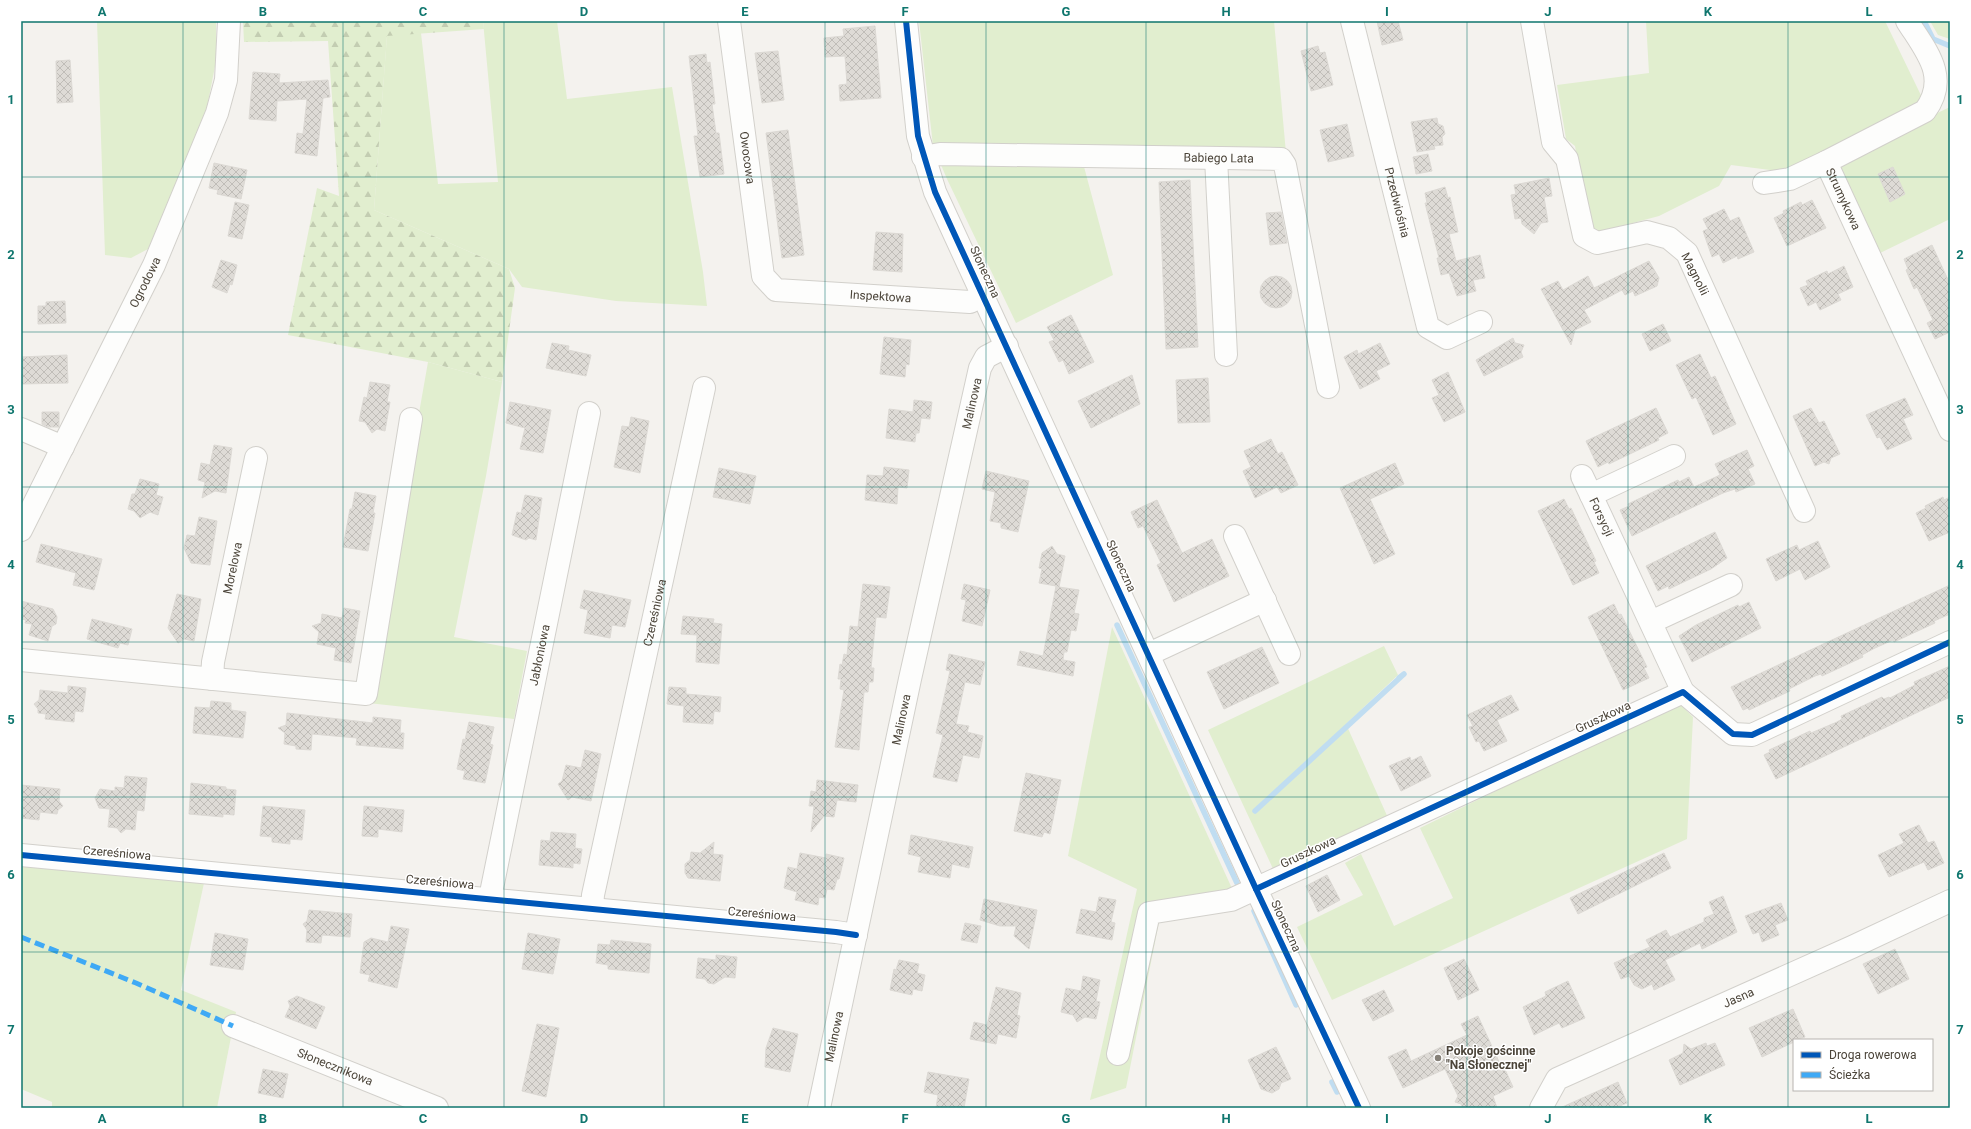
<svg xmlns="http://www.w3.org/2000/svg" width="1971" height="1129" font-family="Roboto,sans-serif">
	<defs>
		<pattern id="forest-firs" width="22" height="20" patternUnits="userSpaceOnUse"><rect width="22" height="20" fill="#e1eecf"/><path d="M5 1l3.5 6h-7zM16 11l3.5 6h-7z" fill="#c3cdb2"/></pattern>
		<pattern id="building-cross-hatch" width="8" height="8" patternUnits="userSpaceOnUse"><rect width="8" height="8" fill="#dedbd6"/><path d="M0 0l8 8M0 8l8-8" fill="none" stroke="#c0bdb8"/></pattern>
	</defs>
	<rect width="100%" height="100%" fill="#f4f2ee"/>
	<g fill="#e1eecf">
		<polygon points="97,21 216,21 216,61 203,128 148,249 131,258 105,255"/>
		<polygon points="483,21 557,21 567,99 672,87 703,272 707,306 616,301 522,287 509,269 374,210 387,35 421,33 438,184 498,182"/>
		<polygon points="919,21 1274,21 1286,153 1079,148 1113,275 1016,323 947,179 933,146"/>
		<polygon points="1646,21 1885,21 1931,116 1950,107 1950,219 1878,254 1829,150 1785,172 1731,165 1719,186 1659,216 1599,232 1589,226 1575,146 1566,139 1557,85 1649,73"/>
		<polygon points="1930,21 1950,21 1950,39 1938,35"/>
		<polygon points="428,362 502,382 486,476 454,637 527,651 514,719 368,703"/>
		<polygon points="1112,627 1241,908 1159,922 1126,1088 1090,1100 1137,889 1068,856"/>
		<polygon points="1384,646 1398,675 1346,724 1389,820 1275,873 1208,730"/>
		<polygon points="1678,702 1693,717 1687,839 1332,1000 1297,927 1363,895 1345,863 1361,854 1394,926 1453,898 1420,828"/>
		<polygon points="21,865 204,883 181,990 236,1012 217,1108 52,1108 52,1102 21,1089"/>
	</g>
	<polygon fill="url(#forest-firs)" points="243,21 483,21 484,29 387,36 374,210 509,269 515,288 502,382 428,362 288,335 317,188 339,196 328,41 244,42"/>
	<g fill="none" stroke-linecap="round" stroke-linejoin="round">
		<g stroke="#c0ddf1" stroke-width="5.5">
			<polyline points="1924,21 1933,39 1950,46"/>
			<polyline points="1117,625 1237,883"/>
			<polyline points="1255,811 1404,674 1399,678"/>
			<polyline points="1254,911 1296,1005"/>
			<polyline points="1332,1082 1337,1092"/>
		</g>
	</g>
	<g fill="url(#building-cross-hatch)" stroke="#dcd9d4">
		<polygon points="1377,21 1398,21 1403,40 1382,45"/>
		<polygon points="875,26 881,98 840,101 839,85 847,84 845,56 825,57 824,38 844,36 843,29"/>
		<polygon points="1318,46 1320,53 1325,52 1333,85 1311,91 1301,51"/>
		<polygon points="778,51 784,100 762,103 755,53"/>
		<polygon points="706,54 707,63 710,62 715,104 712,104 716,133 719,133 724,174 700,177 694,136 698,136 689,56"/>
		<polygon points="70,60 73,102 57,103 56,61"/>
		<polygon points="253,72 280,74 279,83 328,80 330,97 323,98 317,156 295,153 297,133 303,134 307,99 277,101 276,121 249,119"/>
		<polygon points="1437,118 1438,124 1443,126 1445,134 1442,137 1443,145 1434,146 1435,149 1417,152 1411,122"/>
		<polygon points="1347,124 1354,156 1328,162 1320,130"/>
		<polygon points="788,130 804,255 782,258 766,133"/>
		<polygon points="1428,154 1432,171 1416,174 1413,157"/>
		<polygon points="214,163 247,170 241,199 217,194 218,190 209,188"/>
		<polygon points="1893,167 1905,194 1890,202 1878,174"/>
		<polygon points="1549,178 1552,196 1544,197 1548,222 1541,223 1534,234 1522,224 1521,218 1515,219 1511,195 1516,194 1514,185"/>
		<polygon points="1190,180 1198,347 1166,349 1159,182"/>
		<polygon points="1445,187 1448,198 1450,197 1458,232 1449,234 1456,261 1480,255 1485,278 1473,280 1476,291 1457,296 1449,273 1441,275 1437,258 1439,258 1425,203 1427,203 1425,193"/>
		<polygon points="1812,200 1826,228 1787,246 1774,218 1784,213 1783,211 1801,202 1802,205"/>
		<polygon points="235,202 249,205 242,239 228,236"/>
		<polygon points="1724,209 1730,221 1739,217 1754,252 1738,259 1737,256 1723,263 1719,254 1712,257 1703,231 1708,229 1703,219"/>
		<polygon points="1281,212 1287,243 1270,245 1266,213"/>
		<polygon points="876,232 903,234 902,272 873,270"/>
		<polygon points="1932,245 1950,284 1950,332 1935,339 1927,323 1933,320 1917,287 1914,289 1906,270 1908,269 1904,259"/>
		<polygon points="221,260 237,265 232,285 230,284 227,293 212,287"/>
		<polygon points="1649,261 1659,278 1657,286 1635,296 1633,291 1625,295 1622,290 1584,310 1591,322 1575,330 1571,345 1541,289 1558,281 1563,290 1588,276 1594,288"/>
		<polygon points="1844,266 1853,287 1838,294 1841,300 1820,310 1816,302 1808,306 1800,288 1808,285 1806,281 1827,271 1828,274"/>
		<circle cx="1276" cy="292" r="16"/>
		<polygon points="65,301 66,323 38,324 38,306 46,306 46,302"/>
		<polygon points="1071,315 1094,362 1069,374 1063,360 1059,362 1049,342 1054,340 1047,327"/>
		<polygon points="1663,324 1671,341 1650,351 1642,334"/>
		<polygon points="884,337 911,340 909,365 906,364 905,377 880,374"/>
		<polygon points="1513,338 1515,343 1524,345 1521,352 1523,357 1484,376 1476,360"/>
		<polygon points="552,343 569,346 568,350 591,355 586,376 546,368"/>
		<polygon points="1380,343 1390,364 1376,371 1380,379 1360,389 1344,357 1357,350 1358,354"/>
		<polygon points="1700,354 1711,378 1715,376 1736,424 1713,435 1696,397 1692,399 1676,365"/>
		<polygon points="67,355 68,383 21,384 21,357"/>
		<polygon points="1448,372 1465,412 1444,422 1432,398 1439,395 1432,380"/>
		<polygon points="1132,375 1140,404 1091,428 1078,401"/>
		<polygon points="1208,378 1210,422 1178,423 1176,380"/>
		<polygon points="370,382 390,385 387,402 390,402 385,431 377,429 372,433 365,422 359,421 364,397 367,398"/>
		<polygon points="1905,398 1913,415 1903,419 1912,439 1887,450 1880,437 1877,438 1866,415"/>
		<polygon points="914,400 932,402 930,419 921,418 919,433 916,433 915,442 886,438 889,409 913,412"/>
		<polygon points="510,402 551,410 543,453 520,449 525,428 506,423"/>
		<polygon points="1656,408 1668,433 1658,438 1659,440 1609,464 1608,462 1598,467 1586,441"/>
		<polygon points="1811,408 1819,423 1824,421 1840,454 1831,458 1829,464 1824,462 1815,466 1793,416"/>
		<polygon points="42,412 59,412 59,427 48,427 42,424"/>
		<polygon points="631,417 649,421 640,473 614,467 622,426 629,427"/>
		<polygon points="1271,439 1278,454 1282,452 1298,485 1281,493 1277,487 1255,498 1243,471 1251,467 1244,451"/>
		<polygon points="214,445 232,448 226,493 215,491 202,498 205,482 198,480 201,463 210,465"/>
		<polygon points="1747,450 1754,466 1748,469 1755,484 1736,492 1735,489 1723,493 1632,536 1620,510 1629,506 1628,504 1678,480 1679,482 1689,477 1694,487 1720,475 1715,464"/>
		<polygon points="1395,463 1404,484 1370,499 1395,554 1374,564 1340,488"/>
		<polygon points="884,467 909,470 907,488 898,487 897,504 865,500 867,475 883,476"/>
		<polygon points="719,468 756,476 750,504 713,497"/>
		<polygon points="986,471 1029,481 1018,532 1001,528 1001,523 990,521 995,492 982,489"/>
		<polygon points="140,479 159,484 156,495 163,497 158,515 150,512 140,518 134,511 128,509 132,494 135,494"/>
		<polygon points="355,492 376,496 373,513 375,513 368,551 343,547 350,509 352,509"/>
		<polygon points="525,495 542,498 536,540 529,538 526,540 512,535 517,512 521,513"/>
		<polygon points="1943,497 1944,500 1950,497 1950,532 1929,541 1916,513 1926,508 1925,506"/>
		<polygon points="1564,499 1569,509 1571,508 1596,561 1594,562 1599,573 1573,585 1538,511"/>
		<polygon points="1157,500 1182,553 1212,539 1229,576 1174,602 1157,565 1161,563 1143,526 1138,528 1131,512"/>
		<polygon points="199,517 217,521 210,565 191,563 184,548 187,535 195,536"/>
		<polygon points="1715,532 1727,558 1711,569 1669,589 1668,586 1658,591 1646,566"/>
		<polygon points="1818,541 1830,567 1805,580 1800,569 1776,581 1766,559 1797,545 1799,550"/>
		<polygon points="41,544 102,559 94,590 73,585 76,573 36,562"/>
		<polygon points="1052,546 1057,554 1065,556 1059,587 1079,590 1074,613 1079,614 1076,631 1071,630 1067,652 1064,652 1063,660 1075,662 1073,676 1017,665 1020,651 1043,656 1056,586 1039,583 1042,569 1039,568 1042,553"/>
		<polygon points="863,584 890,587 886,618 876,617 871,668 874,668 873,682 869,682 868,692 864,692 859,750 835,747 844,690 840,689 841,679 838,679 840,664 842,665 844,654 847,655 850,626 858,627"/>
		<polygon points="964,584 990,590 982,626 962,621 966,600 961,599"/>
		<polygon points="1950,585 1950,614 1934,621 1935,623 1894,642 1893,640 1875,648 1862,655 1863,657 1822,676 1821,674 1815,676 1789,689 1790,691 1749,710 1748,708 1743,710 1731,687"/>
		<polygon points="584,590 631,600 625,627 612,625 610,638 584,633 588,610 580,608"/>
		<polygon points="177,594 201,599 194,641 184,639 178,643 168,628"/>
		<polygon points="21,601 53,609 57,617 56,624 52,626 48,641 29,635 32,624 25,623 26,620 21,619"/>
		<polygon points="1749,602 1761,628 1692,662 1679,636 1696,625 1738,605 1739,607"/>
		<polygon points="1614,604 1619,615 1621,614 1647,667 1644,668 1649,678 1623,690 1588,617"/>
		<polygon points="344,608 360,611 351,663 334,660 336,648 317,644 319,632 312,626 321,623 322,614 342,618"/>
		<polygon points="683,616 714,619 713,623 722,624 719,664 696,662 697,635 681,634"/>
		<polygon points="92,619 132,629 128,645 120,643 118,648 87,639"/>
		<polygon points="1262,647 1279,683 1224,709 1207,672"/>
		<polygon points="949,654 985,662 980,685 965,682 956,724 969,726 967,732 983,736 979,758 963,755 957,782 933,777 943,735 936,733 950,671 946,670"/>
		<polygon points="1950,666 1950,697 1776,779 1764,755 1770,752 1769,750 1810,731 1811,733 1837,722 1842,719 1841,716 1882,697 1884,699 1889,697 1890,698 1915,685 1914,682"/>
		<polygon points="68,686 86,688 83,712 75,711 74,722 45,719 46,714 38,713 38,709 34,704 39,700 40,690 68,693"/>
		<polygon points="669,687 686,688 686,694 721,697 720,712 714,711 713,724 683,722 684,706 667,704"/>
		<polygon points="1511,695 1519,710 1497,720 1507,741 1484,751 1479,741 1476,742 1469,727 1473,726 1467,715"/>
		<polygon points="211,701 231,703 231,710 246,712 243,738 193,733 195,707 210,708"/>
		<polygon points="287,713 373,723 373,717 401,720 400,733 404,733 403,749 356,745 357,738 312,734 311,750 296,749 296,746 284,744 285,733 278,728 286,725"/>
		<polygon points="469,722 494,727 490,744 493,745 485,783 463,779 465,771 457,769 463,739 465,740"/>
		<polygon points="585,750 601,754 591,801 572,797 568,800 558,784 562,781 566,765 581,768"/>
		<polygon points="1421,756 1431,776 1401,791 1389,766 1410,757 1411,761"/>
		<polygon points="1026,773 1061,780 1050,834 1044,832 1042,837 1014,831"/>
		<polygon points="125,776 147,778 144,811 137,810 135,830 126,829 121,833 117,828 108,827 110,809 99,808 95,798 100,789 115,791 115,787 124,788"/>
		<polygon points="817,780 858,785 856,802 837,800 834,817 824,816 811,832 814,806 809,806 811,791 816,792"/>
		<polygon points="191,783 226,787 226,789 236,790 234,815 223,814 223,817 189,814"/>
		<polygon points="21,785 60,789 59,801 63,806 58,810 57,814 40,812 39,820 21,818"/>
		<polygon points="263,806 305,810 302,840 290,839 290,844 272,842 272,837 260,836"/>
		<polygon points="364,806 404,810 402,832 378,829 378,837 362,836"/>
		<polygon points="1919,825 1928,843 1934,841 1944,863 1928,870 1924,862 1889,877 1878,855 1904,843 1899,834"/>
		<polygon points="551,832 576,834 575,848 582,849 580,864 573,863 573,868 539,865 541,840 550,841"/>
		<polygon points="911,835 973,847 969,868 952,864 950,878 918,872 921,857 908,854"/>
		<polygon points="714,842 713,854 723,855 720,881 688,878 685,873 685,864 690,860 691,852 700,853"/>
		<polygon points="800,853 826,858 826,854 844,858 839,879 837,879 834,890 827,889 825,898 819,897 818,905 795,900 797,892 784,888 788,867 797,869"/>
		<polygon points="1664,853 1671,868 1578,914 1570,898"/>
		<polygon points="1327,875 1340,900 1318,912 1306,886"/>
		<polygon points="1723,896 1737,932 1702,949 1700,943 1665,960 1675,980 1654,990 1652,984 1642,989 1634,985 1629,976 1621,979 1614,963 1650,947 1646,940 1666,930 1670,937 1704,922 1704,918 1714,914 1709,902"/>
		<polygon points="1099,897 1116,900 1111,922 1115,923 1112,940 1076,933 1081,909 1096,912"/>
		<polygon points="984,899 1037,910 1029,949 1014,936 1016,926 1000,926 980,920"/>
		<polygon points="1781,903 1788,920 1775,925 1779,935 1762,942 1759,932 1753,934 1745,916"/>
		<polygon points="309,910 352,914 350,937 322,935 321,943 306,942 307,930 303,924 307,921"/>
		<polygon points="965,923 981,926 977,943 961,940"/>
		<polygon points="391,926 409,929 397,988 368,981 370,975 360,973 364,942 371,938 388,942"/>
		<polygon points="215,933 248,939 243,970 210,965"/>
		<polygon points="528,933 560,939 553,974 522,969"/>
		<polygon points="611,940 651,944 649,973 608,969 608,965 596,963 598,944 610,945"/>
		<polygon points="1895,949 1909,979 1878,994 1863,964"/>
		<polygon points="716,955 737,957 735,978 725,977 714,984 708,983 705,979 696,978 698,958 716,960"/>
		<polygon points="1464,959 1479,990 1458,1000 1444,968"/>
		<polygon points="899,960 919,964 917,973 925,975 922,991 913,989 912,995 890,990 894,969 896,970"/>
		<polygon points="1083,976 1100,980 1096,1001 1100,1002 1096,1019 1085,1017 1077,1022 1073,1015 1061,1012 1066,988 1081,991"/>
		<polygon points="1568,981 1585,1018 1562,1028 1559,1023 1534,1035 1523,1007 1546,996 1545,992"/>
		<polygon points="996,987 1021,993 1017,1015 1020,1016 1016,1038 998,1034 996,1044 970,1039 974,1022 987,1025"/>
		<polygon points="1384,990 1394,1011 1373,1021 1362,1000"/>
		<polygon points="297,996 325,1007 316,1029 285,1017 290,1006 288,1001"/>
		<polygon points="1793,1009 1805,1037 1794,1040 1794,1042 1762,1057 1749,1028"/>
		<polygon points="1478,1016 1501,1066 1503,1065 1513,1087 1493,1096 1497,1108 1463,1108 1461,1104 1455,1102 1458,1096 1445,1069 1403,1088 1388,1057 1406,1049 1411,1061 1467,1035 1461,1024"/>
		<polygon points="537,1024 559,1028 546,1097 522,1091"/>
		<polygon points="773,1028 798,1034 790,1072 765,1067 766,1048"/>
		<polygon points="1706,1043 1707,1046 1715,1043 1725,1065 1680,1085 1669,1060 1683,1053 1684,1044 1691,1049"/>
		<polygon points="1276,1047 1291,1079 1281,1083 1279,1089 1272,1093 1261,1089 1248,1060"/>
		<polygon points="263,1069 288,1074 283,1098 258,1093"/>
		<polygon points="928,1072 969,1079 964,1108 936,1108 938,1095 924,1092"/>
		<polygon points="1618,1082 1627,1103 1615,1108 1560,1108"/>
	</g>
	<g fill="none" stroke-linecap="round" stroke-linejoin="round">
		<defs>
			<g id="minor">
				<path id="s1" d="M729,21L763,276L776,290L970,302L984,295"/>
				<polyline points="906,21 918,136 935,192 1256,889 1359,1108"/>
				<path id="s2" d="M1352,21L1428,327L1447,338L1481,322"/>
				<polyline points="1532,21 1553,142 1567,159 1584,236 1597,243 1647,232 1669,238 1687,253 1804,511"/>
				<path id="s3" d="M1907,21C1926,51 1950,77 1925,111L1826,162L1950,430"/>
				<path id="s4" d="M923,157L940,154L1281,159L1285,165L1328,387"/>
				<polyline points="1216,158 1226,355"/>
				<polyline points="1764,183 1790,179 1826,162"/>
				<polyline points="21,429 63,447"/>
				<path id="s5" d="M1674,456L1591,495L1683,692"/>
				<polyline points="1582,476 1591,495"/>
				<path id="s6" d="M21,530L154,265L217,113L226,80L229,21"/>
				<polyline points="1235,536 1289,654"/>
				<polyline points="1651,622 1731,585"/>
				<polyline points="1149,654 1265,600"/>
				<polyline points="21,660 366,694 411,419"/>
				<path id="s7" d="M212,679L213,662L256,458"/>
				<polyline points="21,855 836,932 856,935"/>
				<path id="s8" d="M490,898L589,413"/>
				<path id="s9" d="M592,909L593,895L704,388"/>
				<path id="s10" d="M233,1026L437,1108"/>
				<polyline points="1118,1054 1149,913 1231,900 1683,692 1733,734 1752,735 1950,642"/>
				<path id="s11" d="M819,1108L910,679L980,368L986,357L1007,346"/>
				<path id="s12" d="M1541,1108L1557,1079L1852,947L1950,901"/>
			</g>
		</defs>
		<use href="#minor" stroke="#d2d0cb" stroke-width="24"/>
		<use href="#minor" stroke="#fdfdfc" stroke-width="22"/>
		<polyline stroke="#3fa9f5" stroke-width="5" stroke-dasharray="10 5" stroke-linecap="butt" points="21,937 136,983 233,1026"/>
		<defs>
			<g id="cycleway">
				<polyline points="906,21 918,136 935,192 1256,889 1359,1108"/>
				<polyline points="21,855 836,932 856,935"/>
				<polyline points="1256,889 1683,692 1733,734 1752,735 1950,642"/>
			</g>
		</defs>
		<use href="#cycleway" stroke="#fff" stroke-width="8"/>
		<use href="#cycleway" stroke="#0057b8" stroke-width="6"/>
	</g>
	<path fill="none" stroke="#0f766e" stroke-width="1" stroke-opacity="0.55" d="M183,21V1108M343,21V1108M504,21V1108M664,21V1108M825,21V1108M986,21V1108M1146,21V1108M1307,21V1108M1467,21V1108M1628,21V1108M1788,21V1108M21,177H1950M21,332H1950M21,487H1950M21,642H1950M21,797H1950M21,952H1950"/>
	<circle fill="#868178" stroke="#fff" stroke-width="1.5" cx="1438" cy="1058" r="4"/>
	<g text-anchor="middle" stroke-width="3" stroke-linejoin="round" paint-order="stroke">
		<g font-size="12" fill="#4b4439" stroke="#fff">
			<text dy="4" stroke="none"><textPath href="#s1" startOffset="138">Owocowa</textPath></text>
			<text dy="4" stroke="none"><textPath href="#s4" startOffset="296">Babiego Lata</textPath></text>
			<text dy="4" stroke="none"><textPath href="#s3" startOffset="252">Strumykowa</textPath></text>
			<text dy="4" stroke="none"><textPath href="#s2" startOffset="187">Przedwiośnia</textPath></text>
			<text transform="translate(985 272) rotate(65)" y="4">Słoneczna</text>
			<text transform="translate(1695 274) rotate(63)" y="4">Magnolii</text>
			<text dy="4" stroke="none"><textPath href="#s6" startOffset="277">Ogrodowa</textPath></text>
			<text dy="4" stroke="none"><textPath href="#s1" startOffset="381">Inspektowa</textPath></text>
			<text dy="4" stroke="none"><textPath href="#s11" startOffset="721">Malinowa</textPath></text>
			<text dy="4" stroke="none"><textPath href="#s5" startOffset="116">Forsycji</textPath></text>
			<text transform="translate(1121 566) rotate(65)" y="4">Słoneczna</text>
			<text dy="4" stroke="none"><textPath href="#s7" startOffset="113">Morelowa</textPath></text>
			<text dy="4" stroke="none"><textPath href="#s9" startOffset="303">Czereśniowa</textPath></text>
			<text dy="4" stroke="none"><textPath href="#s8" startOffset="248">Jabłoniowa</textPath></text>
			<text transform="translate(1603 717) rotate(-25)" y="4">Gruszkowa</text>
			<text dy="4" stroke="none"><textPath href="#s11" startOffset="397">Malinowa</textPath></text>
			<text transform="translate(1308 852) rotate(-25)" y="4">Gruszkowa</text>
			<text transform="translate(117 853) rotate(5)" y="4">Czereśniowa</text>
			<text transform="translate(440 882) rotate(5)" y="4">Czereśniowa</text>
			<text transform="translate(762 914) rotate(5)" y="4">Czereśniowa</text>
			<text transform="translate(1286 926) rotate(65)" y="4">Słoneczna</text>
			<text dy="4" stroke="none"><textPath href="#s12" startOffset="232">Jasna</textPath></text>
			<text dy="4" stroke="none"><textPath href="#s11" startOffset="73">Malinowa</textPath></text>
			<text dy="4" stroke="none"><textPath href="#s10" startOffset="110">Słonecznikowa</textPath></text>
		</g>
		<g font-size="12" font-weight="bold" fill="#4b4439" stroke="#fff" text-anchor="start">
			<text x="1446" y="1055">Pokoje gościnne<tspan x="1446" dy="14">"Na Słonecznej"</tspan></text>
		</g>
	</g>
	<rect width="1971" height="1129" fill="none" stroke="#ffffff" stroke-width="44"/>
	<rect x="1793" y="1039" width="140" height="52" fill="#ffffff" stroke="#b7b4b0"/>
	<rect x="1801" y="1052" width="20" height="6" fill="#0057b8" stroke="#b7b4b0"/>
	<text x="1829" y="1059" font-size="12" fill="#4b4439">Droga rowerowa</text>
	<rect x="1801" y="1072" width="20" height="6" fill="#3fa9f5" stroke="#b7b4b0"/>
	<text x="1829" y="1079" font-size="12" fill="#4b4439">Ścieżka</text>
	<rect x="22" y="22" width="1927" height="1085" fill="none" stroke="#0f766e" stroke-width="1.5"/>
	<g font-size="13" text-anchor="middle" font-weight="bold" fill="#0f766e">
		<text x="102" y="16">A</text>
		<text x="263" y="16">B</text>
		<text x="423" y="16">C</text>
		<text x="584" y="16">D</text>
		<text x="745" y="16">E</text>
		<text x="905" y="16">F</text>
		<text x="1066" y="16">G</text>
		<text x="1226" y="16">H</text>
		<text x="1387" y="16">I</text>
		<text x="1548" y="16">J</text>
		<text x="1708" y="16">K</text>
		<text x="1869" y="16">L</text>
		<text x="11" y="104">1</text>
		<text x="1960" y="104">1</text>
		<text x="11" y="259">2</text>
		<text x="1960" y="259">2</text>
		<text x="11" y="414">3</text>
		<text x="1960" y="414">3</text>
		<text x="11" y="569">4</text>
		<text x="1960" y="569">4</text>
		<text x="11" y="724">5</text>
		<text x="1960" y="724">5</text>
		<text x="11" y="879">6</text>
		<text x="1960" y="879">6</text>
		<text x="11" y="1034">7</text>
		<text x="1960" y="1034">7</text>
		<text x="102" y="1123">A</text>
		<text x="263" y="1123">B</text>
		<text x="423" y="1123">C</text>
		<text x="584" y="1123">D</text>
		<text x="745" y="1123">E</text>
		<text x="905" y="1123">F</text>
		<text x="1066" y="1123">G</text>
		<text x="1226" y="1123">H</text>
		<text x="1387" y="1123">I</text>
		<text x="1548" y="1123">J</text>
		<text x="1708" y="1123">K</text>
		<text x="1869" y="1123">L</text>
	</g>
</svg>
